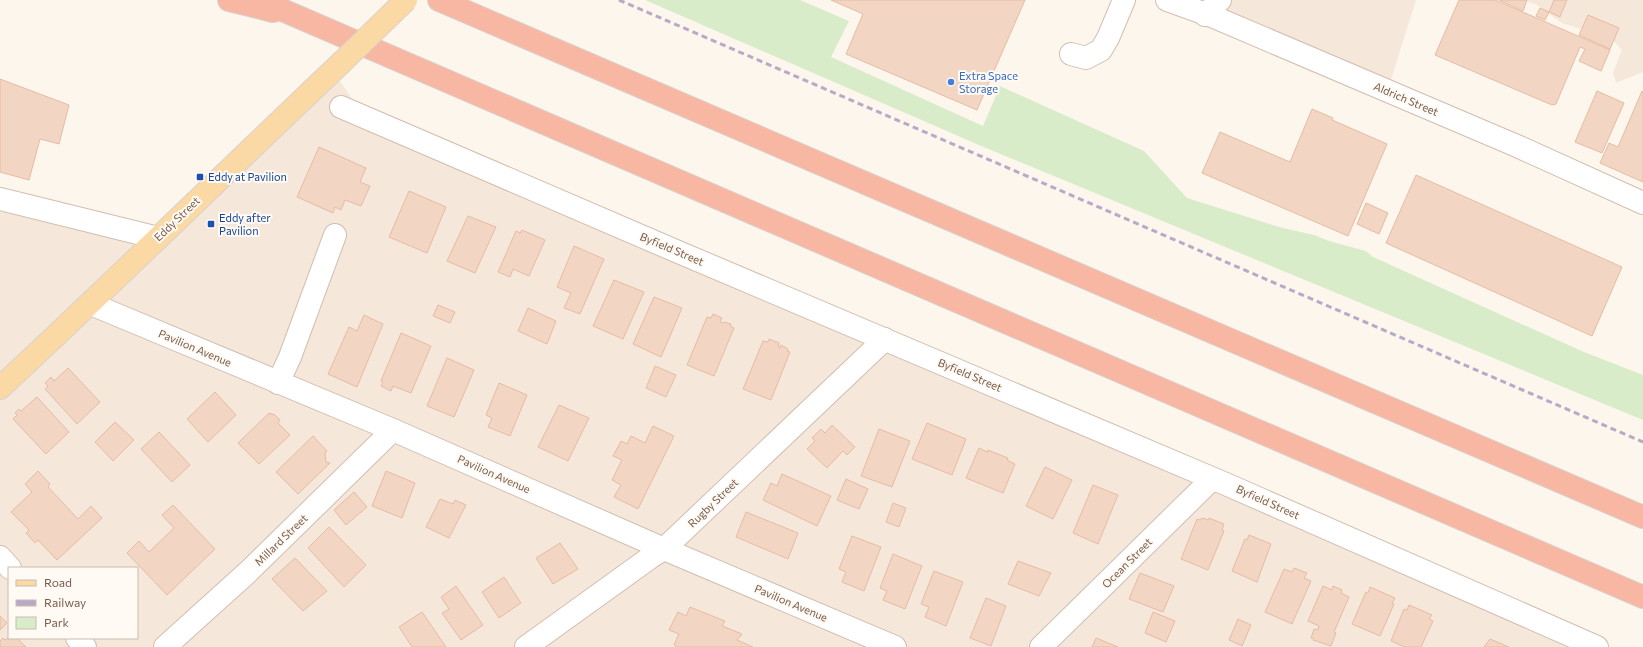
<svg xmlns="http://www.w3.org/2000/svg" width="1643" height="647" font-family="Commissioner,sans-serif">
	<rect width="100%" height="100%" fill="#fdf6ec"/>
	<g fill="#f5e8da" fill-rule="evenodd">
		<polygon points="1218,0 1416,0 1388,89 1210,17"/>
		<polygon points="1524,0 1643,0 1643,72 1616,83 1613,73 1622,50 1612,39 1562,23 1537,5"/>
		<path d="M333,71L368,122L1595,647H0V199L154,241ZM9,568H137V638H9Z"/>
	</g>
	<polygon fill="#d8ecc9" points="645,0 800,0 849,21 831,57 983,126 1000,86 1144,151 1187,198 1279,227 1314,235 1329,241 1366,251 1373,257 1584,352 1643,375 1643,420 979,145"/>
	<g fill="#f3d5c3" stroke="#e6bba3">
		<polygon points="831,0 1025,0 977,110 846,54 863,14"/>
		<polygon points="1459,0 1495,0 1610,50 1601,71 1579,61 1585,49 1580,47 1556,104 1552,105 1435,55"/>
		<polygon points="1499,0 1527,0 1523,11"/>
		<polygon points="1554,0 1567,0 1560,17 1549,12"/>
		<polygon points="1540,8 1549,12 1545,20 1536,16"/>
		<polygon points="1588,15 1619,28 1610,49 1579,35"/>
		<polygon points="0,79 69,105 59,144 40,139 29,180 0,172"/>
		<polygon points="1597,91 1624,103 1602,153 1575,142"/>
		<polygon points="1642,91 1643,92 1643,182 1600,163 1609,143 1618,147"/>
		<polygon points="1312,109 1333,118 1332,120 1387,144 1348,236 1202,173 1220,132 1290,162"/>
		<polygon points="319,147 366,168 360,182 370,186 361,206 345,200 341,210 335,207 333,213 297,197"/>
		<polygon points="1416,175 1622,267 1592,336 1386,243"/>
		<polygon points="409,191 446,207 427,253 389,237"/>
		<polygon points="1366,203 1388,213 1379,234 1357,224"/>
		<polygon points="468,216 496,227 475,273 447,261"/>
		<polygon points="522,230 545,240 529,276 513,269 510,277 498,272 516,231 520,233"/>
		<polygon points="574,246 604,259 580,314 564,308 571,293 557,287"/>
		<polygon points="614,280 644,292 623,339 593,326"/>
		<polygon points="654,297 682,308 661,357 633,344"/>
		<polygon points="438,305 455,312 450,323 433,316"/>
		<polygon points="528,308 556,321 547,344 518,331"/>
		<polygon points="713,314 722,318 720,322 723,323 724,322 731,324 730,326 734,328 714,376 687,365 707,317 711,318"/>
		<polygon points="364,315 383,324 357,387 328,374 349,327 357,331"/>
		<polygon points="401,333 431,346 411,393 393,386 391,391 381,386 383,382 381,381"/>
		<polygon points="769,339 779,343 778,347 780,348 781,345 788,349 787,351 790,352 771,400 743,389 763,341 768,342"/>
		<polygon points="447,358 474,370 454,417 427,406"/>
		<polygon points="655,366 676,375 666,397 646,388"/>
		<polygon points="68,368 100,402 77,424 45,389 48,386 45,383 51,377 54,381"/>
		<polygon points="499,383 527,395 510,436 488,427 492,418 486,415"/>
		<polygon points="215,392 236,415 208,442 187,419"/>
		<polygon points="37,397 69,432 46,454 13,419 17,415 15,413 19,409 21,411"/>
		<polygon points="559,405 589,418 568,461 538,447"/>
		<polygon points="269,413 275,415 280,420 278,423 290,435 259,464 238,443"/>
		<polygon points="115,422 134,440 113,461 95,442"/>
		<polygon points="927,423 966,439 952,475 912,459"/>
		<polygon points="832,425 855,447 847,455 843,451 827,468 807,449 815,441 812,438 821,429 825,433"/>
		<polygon points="653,426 674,436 638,509 614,497 621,485 612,480 622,460 613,456 621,441 627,444 631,436 645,443"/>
		<polygon points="879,429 910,441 892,487 861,476"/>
		<polygon points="159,432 190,465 172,482 141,449"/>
		<polygon points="313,436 327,451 325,453 326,462 330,463 298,494 276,472"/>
		<polygon points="979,448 987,452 988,450 1008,458 1007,460 1015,464 1003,493 966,478"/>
		<polygon points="1045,467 1072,480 1053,519 1026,506"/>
		<polygon points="38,471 50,484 48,487 78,519 91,506 102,518 57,560 38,540 35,543 26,533 29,530 11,512 32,492 25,484"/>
		<polygon points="386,471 415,483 402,518 372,506"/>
		<polygon points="782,474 831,496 817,526 763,500 771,483 777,486"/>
		<polygon points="846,479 868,489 859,509 837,500"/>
		<polygon points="1093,485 1118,495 1098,544 1073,533"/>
		<polygon points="354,492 367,507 346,525 334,510"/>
		<polygon points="440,499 453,504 455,500 466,505 449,538 426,527"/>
		<polygon points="893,503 906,508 899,527 886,522"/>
		<polygon points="173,505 215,549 167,595 127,553 139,541 149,552 174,528 162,515"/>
		<polygon points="746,512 798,533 788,559 736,537"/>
		<polygon points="1203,518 1208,520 1209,518 1224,524 1222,530 1224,531 1208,570 1181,559 1197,519 1199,520"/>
		<polygon points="329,527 366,565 344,587 308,548"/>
		<polygon points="1249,535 1271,544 1257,582 1232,571 1245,539 1247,540"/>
		<polygon points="852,536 881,547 864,591 842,582 846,572 839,569"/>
		<polygon points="560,543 578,569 553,584 536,558"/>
		<polygon points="893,554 922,566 905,609 883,600 887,591 880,588"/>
		<polygon points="295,558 327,591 303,611 272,579"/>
		<polygon points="1018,561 1051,573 1039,596 1008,584"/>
		<polygon points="1294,568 1307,573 1304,578 1311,581 1292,624 1265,612 1284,569 1292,572"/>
		<polygon points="934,571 963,582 946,626 925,617 929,607 921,604"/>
		<polygon points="1140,573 1174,586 1163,612 1129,599"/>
		<polygon points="504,577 521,603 499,618 482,592"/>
		<polygon points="456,586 483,625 461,640 442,613 449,609 441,597"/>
		<polygon points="1323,586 1332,590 1333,586 1342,590 1341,593 1349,597 1334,632 1336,633 1331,646 1313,640 1314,639 1311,638 1314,629 1318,630 1319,626 1308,621"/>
		<polygon points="1370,587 1395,598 1392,603 1394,604 1380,636 1352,624 1366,592 1368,593"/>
		<polygon points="986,598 1006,606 991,646 970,638"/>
		<polygon points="1409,605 1432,615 1429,619 1433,621 1421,647 1405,647 1391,641 1404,609 1407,610"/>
		<polygon points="690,607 725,621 722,626 742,634 737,640 753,647 678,647 674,645 679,634 669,630 678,612 686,616"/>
		<polygon points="422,612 446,647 412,647 399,627"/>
		<polygon points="1153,612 1175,621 1166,642 1145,633"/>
		<polygon points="0,616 7,623 0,630"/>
		<polygon points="1238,619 1251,625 1242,646 1229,640"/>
		<polygon points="9,637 17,638 26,647 0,647 0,641 3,638 5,640"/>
		<polygon points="1096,638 1118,647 1092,647"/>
		<polygon points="1490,639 1509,647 1484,647"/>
	</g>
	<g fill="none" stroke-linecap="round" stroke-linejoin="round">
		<defs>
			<g id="minor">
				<polyline points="1167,0 1214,17 1517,146 1643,203"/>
				<polyline points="1205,15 1220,0"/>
				<polyline points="1071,54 1086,58 1101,50 1108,38 1124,0"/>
				<polyline points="341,107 683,254 1228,485 1597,647"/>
				<polyline points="0,199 158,238"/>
				<polyline points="91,304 393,430 664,549 895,647"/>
				<polyline points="278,383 290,357 335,235"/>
				<polyline points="0,557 10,568"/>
				<polyline points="77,638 85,647"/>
				<polyline points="165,647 248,572 393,430"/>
				<polyline points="526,647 651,557 664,549 885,339"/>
				<polyline points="1041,647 1212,479"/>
			</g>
			<path id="major" d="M0,388C115,281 227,171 341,63"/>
			<g id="highway">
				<polyline points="229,0 273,11"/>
				<polyline points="259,0 1643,597"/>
				<polyline points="439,0 1643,517"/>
			</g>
		</defs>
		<use href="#minor" stroke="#d1beb0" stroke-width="24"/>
		<use href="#major" stroke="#dad1cd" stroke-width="24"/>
		<use href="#highway" stroke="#dad1cd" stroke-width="24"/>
		<use href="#minor" stroke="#fff" stroke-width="22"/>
		<use href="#major" stroke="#fbd9a5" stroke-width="22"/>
		<use href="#highway" stroke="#f7b7a3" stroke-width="22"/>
		<polyline stroke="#b9a8c9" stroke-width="3" stroke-dasharray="6 4" stroke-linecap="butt" points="619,0 1643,442"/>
		<defs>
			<polyline id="major-bridge" points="341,63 406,0"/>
		</defs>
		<use href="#major-bridge" stroke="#dad1cd" stroke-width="24" stroke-linecap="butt"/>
		<use href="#major-bridge" stroke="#fbd9a5" stroke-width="22"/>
	</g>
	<circle fill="#3f7fe0" stroke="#fffaf3" stroke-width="1.5" cx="951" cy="82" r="4"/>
	<g fill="#1a4fb4" stroke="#fffaf3" stroke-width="1.5">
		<rect x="196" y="173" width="8" height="8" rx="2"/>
		<rect x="207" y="220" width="8" height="8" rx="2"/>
	</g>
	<g text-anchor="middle" stroke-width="4" stroke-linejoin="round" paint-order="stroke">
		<g font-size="11" fill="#366cbe" stroke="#fffaf3" text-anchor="start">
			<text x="959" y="80">Extra Space<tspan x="959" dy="13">Storage</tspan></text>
		</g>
		<g font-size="11" fill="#7a5c4d" stroke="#fffaf3">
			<text transform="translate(1406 99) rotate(23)" y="4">Aldrich Street</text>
			<text transform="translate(177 219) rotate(-44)" y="4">Eddy Street</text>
			<text transform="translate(672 249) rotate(23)" y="4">Byfield Street</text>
			<text transform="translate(195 348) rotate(23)" y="4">Pavilion Avenue</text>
			<text transform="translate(970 375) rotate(23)" y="4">Byfield Street</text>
			<text transform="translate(494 474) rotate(24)" y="4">Pavilion Avenue</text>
			<text transform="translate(1268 502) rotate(24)" y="4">Byfield Street</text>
			<text transform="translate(713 503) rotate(-44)" y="4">Rugby Street</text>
			<text transform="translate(281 540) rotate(-44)" y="4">Millard Street</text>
			<text transform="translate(1127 563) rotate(-45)" y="4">Ocean Street</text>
			<text transform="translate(791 603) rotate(23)" y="4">Pavilion Avenue</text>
		</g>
		<g font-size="11" fill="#164399" stroke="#fffaf3" text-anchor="start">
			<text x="208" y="181">Eddy at Pavilion</text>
			<text x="219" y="222">Eddy after<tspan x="219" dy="13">Pavilion</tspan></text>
		</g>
	</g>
	<rect x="8" y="567" width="130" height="72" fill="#fffaf3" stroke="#cabbb1"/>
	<rect x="16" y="580" width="20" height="6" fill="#fbd9a5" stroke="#cabbb1"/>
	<text x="44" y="587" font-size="12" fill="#7a5c4d">Road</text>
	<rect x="16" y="600" width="20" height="6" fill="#b9a8c9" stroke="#cabbb1"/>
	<text x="44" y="607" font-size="12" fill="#7a5c4d">Railway</text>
	<rect x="16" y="617" width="20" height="12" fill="#d8ecc9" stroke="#cabbb1"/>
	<text x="44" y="627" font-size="12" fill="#7a5c4d">Park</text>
</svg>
